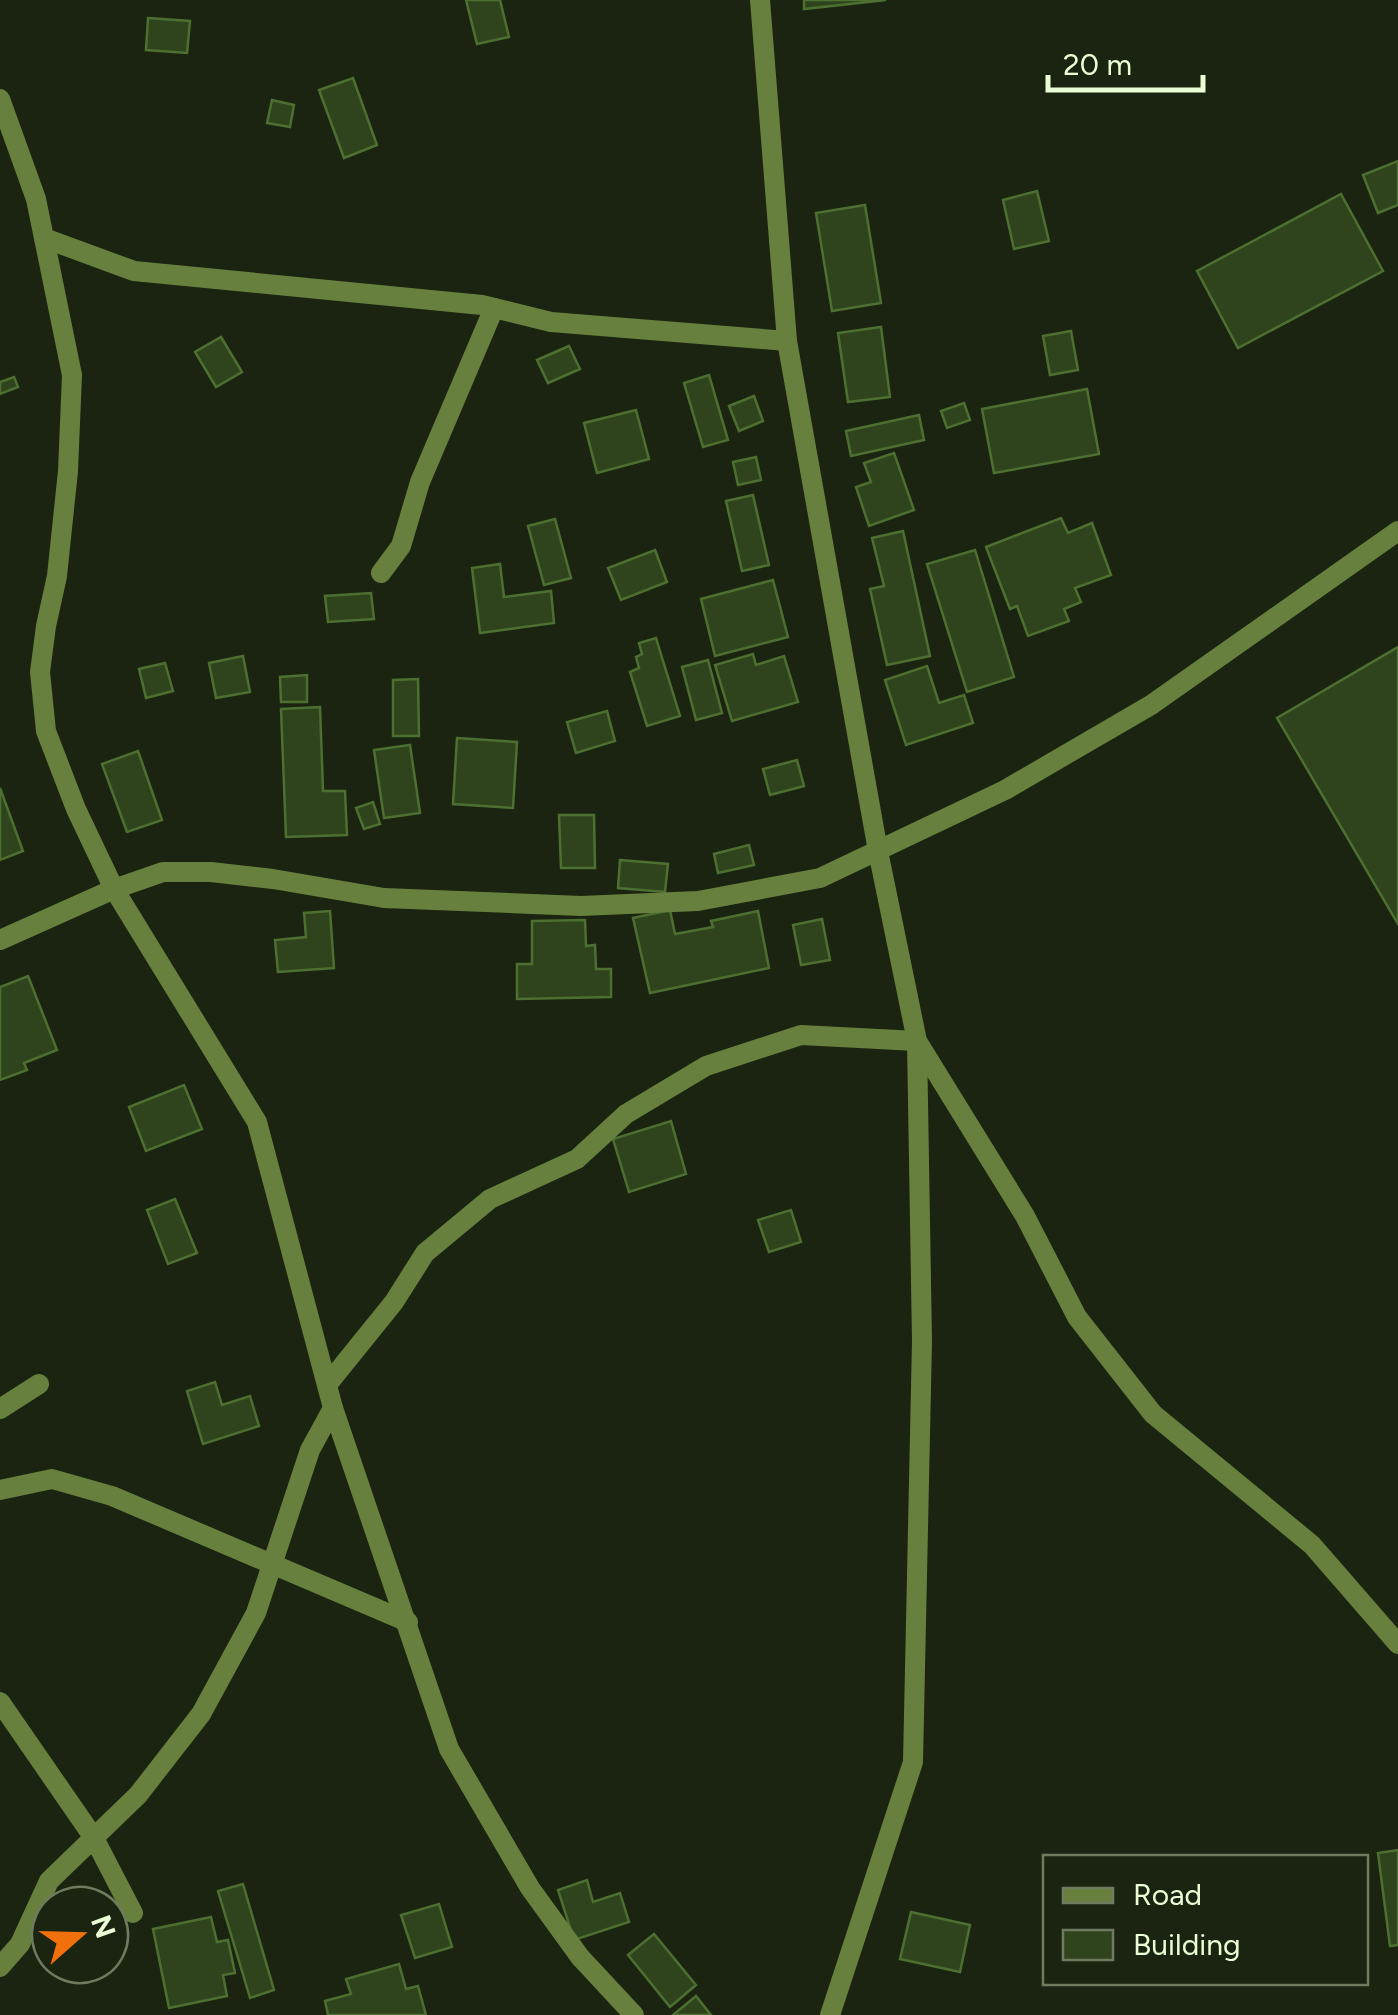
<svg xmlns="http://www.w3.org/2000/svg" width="1398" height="2015" font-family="Figtree,sans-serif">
	<rect width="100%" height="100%" fill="#1a2410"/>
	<g fill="#2f441d" stroke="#4d6f30" stroke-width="2.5">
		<polygon points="466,0 500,0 509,37 477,44"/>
		<polygon points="804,0 886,0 804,9"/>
		<polygon points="148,18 190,21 187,53 146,50"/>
		<polygon points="353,78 377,145 344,158 319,90"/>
		<polygon points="272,100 294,105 290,127 267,123"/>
		<polygon points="1398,161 1398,205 1378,213 1363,175"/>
		<polygon points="1037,191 1049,241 1014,249 1003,200"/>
		<polygon points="1341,194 1383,271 1238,348 1197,271"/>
		<polygon points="865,205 881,303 832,311 816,213"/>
		<polygon points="881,327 890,397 848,402 838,333"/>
		<polygon points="1071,331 1078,370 1050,375 1043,336"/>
		<polygon points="221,337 242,372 216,387 195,352"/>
		<polygon points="569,346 580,369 548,383 537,360"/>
		<polygon points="709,375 728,440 703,447 684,383"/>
		<polygon points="14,377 18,387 0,394 0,382"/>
		<polygon points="1087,389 1099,454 994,473 982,409"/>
		<polygon points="754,396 763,421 739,431 729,406"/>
		<polygon points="964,403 970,420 947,428 941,411"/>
		<polygon points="636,410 649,459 597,473 584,423"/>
		<polygon points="919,415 924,440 851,456 846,431"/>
		<polygon points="894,453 914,510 869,526 856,487 871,482 864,463"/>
		<polygon points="756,457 761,480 738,485 733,462"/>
		<polygon points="753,495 769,565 742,571 726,501"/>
		<polygon points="1061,518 1068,533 1092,523 1111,575 1075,588 1081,602 1064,609 1069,621 1028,636 1017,606 1010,609 986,547"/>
		<polygon points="555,519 571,578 544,585 528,526"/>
		<polygon points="903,531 930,656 887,665 870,589 884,586 872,538"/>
		<polygon points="655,550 667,582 621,600 608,568"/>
		<polygon points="975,550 1014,677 967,692 927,564"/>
		<polygon points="500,564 504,597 551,591 554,623 480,633 472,568"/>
		<polygon points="773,580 788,637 715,656 701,599"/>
		<polygon points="371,593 374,619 328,622 325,596"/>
		<polygon points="656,638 680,716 647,726 630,672 639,668 636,657 642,654 639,643"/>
		<polygon points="1398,647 1398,924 1277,718"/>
		<polygon points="753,654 756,665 784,656 798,702 732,721 715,665"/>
		<polygon points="243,656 250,692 216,698 209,663"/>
		<polygon points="708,660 722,713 696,720 682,667"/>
		<polygon points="165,663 173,691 146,698 139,669"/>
		<polygon points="927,666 939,703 964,695 973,723 906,745 885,680"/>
		<polygon points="307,675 307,702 281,702 280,677"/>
		<polygon points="418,679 419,736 393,736 393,680"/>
		<polygon points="320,707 323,791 345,791 347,835 286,837 281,709"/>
		<polygon points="607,711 615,741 576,753 567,722"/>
		<polygon points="457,738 517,742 513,808 453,804"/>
		<polygon points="410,745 420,813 384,818 374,750"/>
		<polygon points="138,751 162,820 127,832 102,764"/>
		<polygon points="797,760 804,786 770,795 763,769"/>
		<polygon points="0,788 23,851 0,860"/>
		<polygon points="373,802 380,824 364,829 356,808"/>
		<polygon points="559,815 594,815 595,868 561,868"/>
		<polygon points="749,845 754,865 718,873 714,854"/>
		<polygon points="620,860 668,864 665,892 618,888"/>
		<polygon points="670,910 675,934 713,927 711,921 758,911 769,968 650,993 633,918"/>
		<polygon points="330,911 334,968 278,972 275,940 306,937 304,913"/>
		<polygon points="822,919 830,960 801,965 793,925"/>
		<polygon points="585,920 586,946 595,945 596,969 611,969 611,997 517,999 517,964 532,964 532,921"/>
		<polygon points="28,976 57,1050 24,1063 27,1070 0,1080 0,987"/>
		<polygon points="184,1085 202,1129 146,1151 129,1107"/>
		<polygon points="671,1121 686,1174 629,1192 613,1139"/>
		<polygon points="175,1199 197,1253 168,1264 147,1210"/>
		<polygon points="791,1210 801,1242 769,1252 758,1220"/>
		<polygon points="215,1382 222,1405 250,1396 259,1426 203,1444 187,1391"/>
		<polygon points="1398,1850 1398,1945 1390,1946 1378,1853"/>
		<polygon points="587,1880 593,1902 620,1893 629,1922 574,1940 558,1890"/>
		<polygon points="243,1884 274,1990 250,1998 218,1891"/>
		<polygon points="439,1904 452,1947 415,1958 401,1915"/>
		<polygon points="911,1912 970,1925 960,1972 900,1959"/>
		<polygon points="211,1917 217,1942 228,1940 235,1973 223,1975 227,1996 169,2008 153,1929"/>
		<polygon points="654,1934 696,1985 670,2007 628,1955"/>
		<polygon points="399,1964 406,1989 418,1986 426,2015 328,2015 325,2001 351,1994 346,1979"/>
		<polygon points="696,1996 711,2015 673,2015"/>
	</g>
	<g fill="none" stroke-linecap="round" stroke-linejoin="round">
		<g stroke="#67803d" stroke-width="20">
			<polyline points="760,0 787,341 878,851 917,1041 922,1341 913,1762 830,2015"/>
			<polyline points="0,99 36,199 72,375 68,471 57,576 46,626 40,672 46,731 76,809 114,889 257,1122 333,1408 449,1749 530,1888 580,1957 634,2015"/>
			<polyline points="44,238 134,271 482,305 551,322 787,341"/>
			<polyline points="381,573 401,546 420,482 494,308"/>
			<polyline points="0,940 114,889 163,872 211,872 273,879 384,898 581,906 698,901 820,878 1005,790 1151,705 1398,531"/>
			<polyline points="327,1385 394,1302 425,1253 490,1199 577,1159 626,1114 706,1066 801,1035 917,1041 1025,1216 1077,1317 1153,1414 1312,1545 1398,1644"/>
			<polyline points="0,1409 39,1384"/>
			<polyline points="0,1490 52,1479 112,1496 408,1622"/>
			<polyline points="0,1702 94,1838 133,1913"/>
			<polyline points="0,1967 20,1944 49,1881 138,1795 201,1714 256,1613 310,1450 333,1408"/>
		</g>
	</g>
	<rect x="1043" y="1855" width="325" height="130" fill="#1a2410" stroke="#6e7b5e" stroke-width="2.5"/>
	<rect x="1063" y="1888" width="50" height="15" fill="#67803d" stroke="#6e7b5e" stroke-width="2.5"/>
	<text x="1133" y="1905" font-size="30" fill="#ebfdd4">Road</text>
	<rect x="1063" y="1930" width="50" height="30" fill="#2f441d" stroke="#6e7b5e" stroke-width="2.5"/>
	<text x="1133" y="1955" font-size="30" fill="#ebfdd4">Building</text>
	<g transform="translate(80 1935) rotate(70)"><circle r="48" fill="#1a2410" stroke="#6e7b5e" stroke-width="2.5"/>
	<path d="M0-8L18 38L0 25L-18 38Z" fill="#f2700c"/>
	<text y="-15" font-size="28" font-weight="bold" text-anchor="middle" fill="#ebfdd4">N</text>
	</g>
	<path d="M1048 75v15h155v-15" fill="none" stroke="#ebfdd4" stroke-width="5"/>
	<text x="1063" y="75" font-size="30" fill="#ebfdd4" stroke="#1a2410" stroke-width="8" paint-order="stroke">20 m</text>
</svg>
